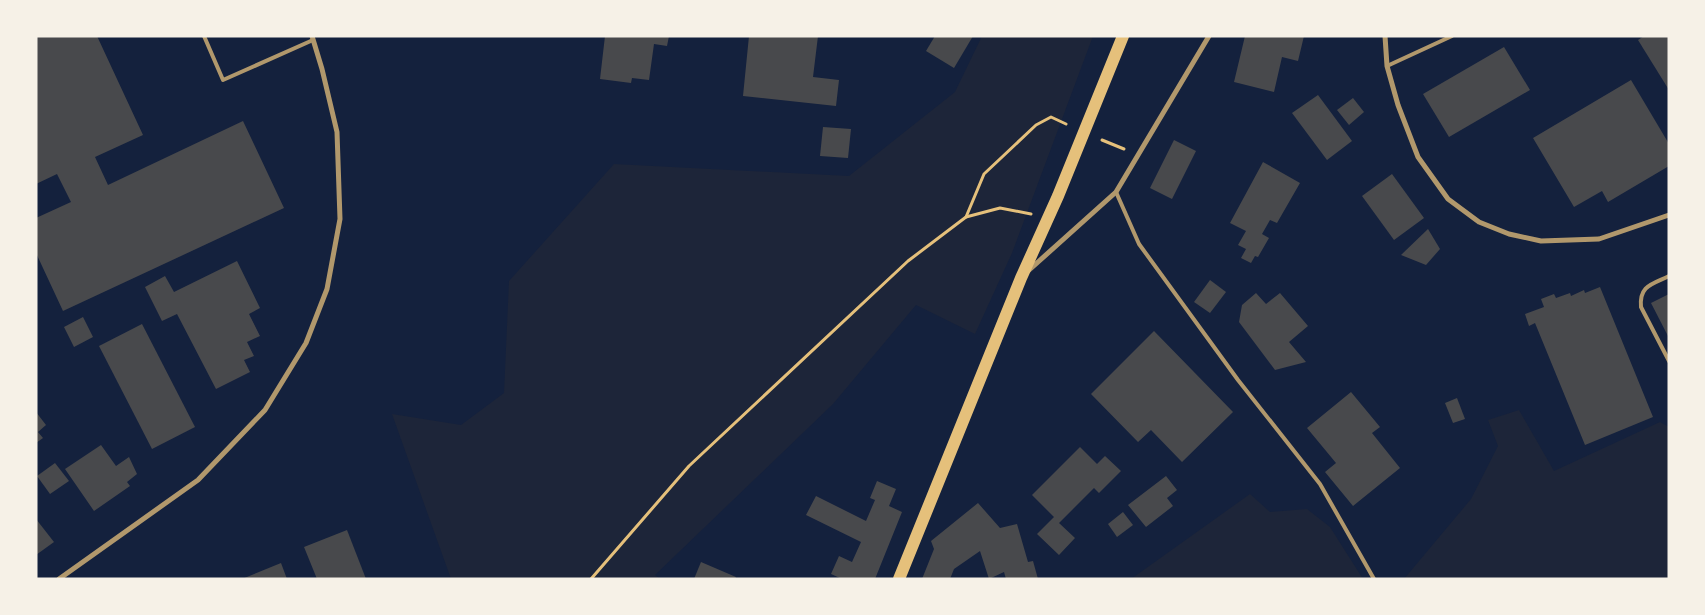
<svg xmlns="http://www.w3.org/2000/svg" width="1705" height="615" font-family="'Archivo Narrow',sans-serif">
	<rect width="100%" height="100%" fill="#14213d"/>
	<g fill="#1d2539">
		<polygon points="982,36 1093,36 1012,253 975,334 916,305 833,404 655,575 660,579 451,579 392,414 461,425 504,393 509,281 614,164 849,176 955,92"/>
		<polygon points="1519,410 1554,471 1660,422 1669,427 1669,579 1404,579 1471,499 1498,446 1488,420"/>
		<polygon points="1250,494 1270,512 1307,509 1330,527 1363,579 1131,579"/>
	</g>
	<g fill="#48494c">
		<polygon points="36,36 97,36 143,135 95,157 108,185 243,121 284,208 63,311 36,253 36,218 71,202 57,174 36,184"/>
		<polygon points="605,36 669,36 667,46 654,44 649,80 632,78 631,83 600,79"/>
		<polygon points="749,36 818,36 813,77 839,80 836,106 743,96"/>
		<polygon points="935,36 973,36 954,68 926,51"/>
		<polygon points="1245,36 1304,36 1298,61 1282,57 1274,92 1234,82"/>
		<polygon points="1644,36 1669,36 1669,90 1638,40"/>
		<polygon points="1504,47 1530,90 1449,137 1423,94"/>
		<polygon points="1631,80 1669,144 1669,166 1608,202 1602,191 1574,207 1533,138"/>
		<polygon points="1318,95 1352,141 1327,160 1292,113"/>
		<polygon points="1353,98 1364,112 1349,125 1337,110"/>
		<polygon points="823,127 851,129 848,158 820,156"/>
		<polygon points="1174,140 1196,151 1172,199 1150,188"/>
		<polygon points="1263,162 1300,183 1277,223 1270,220 1262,234 1269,238 1258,257 1255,256 1251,263 1241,258 1246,249 1238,245 1246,231 1230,223"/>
		<polygon points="1392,174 1424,218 1394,240 1362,196"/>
		<polygon points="1428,229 1440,249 1426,265 1401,255"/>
		<polygon points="237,261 260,308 249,314 260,336 247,342 254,356 244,360 250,372 216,389 177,314 162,321 145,287 165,276 174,292"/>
		<polygon points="1210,280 1226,292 1210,313 1194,302"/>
		<polygon points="1600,287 1653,417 1585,445 1535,323 1529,326 1525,314 1544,307 1541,299 1554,294 1556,298 1570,293 1571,296 1584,290 1585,293"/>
		<polygon points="1256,293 1266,304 1280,293 1308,326 1289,342 1306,362 1275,370 1239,322 1242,305"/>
		<polygon points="1669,294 1669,338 1651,303"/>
		<polygon points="83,317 93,337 74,347 64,327"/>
		<polygon points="142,324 195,427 152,449 99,346"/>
		<polygon points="1154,331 1233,412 1182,462 1151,430 1138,442 1091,394"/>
		<polygon points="1351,392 1380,427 1372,433 1400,468 1353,506 1325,472 1336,463 1307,428"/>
		<polygon points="1457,398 1465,419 1453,423 1445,403"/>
		<polygon points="36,412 46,425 38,432 43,438 36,443"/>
		<polygon points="101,445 116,466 129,457 137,474 127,482 130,486 94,511 65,469"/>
		<polygon points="1080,447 1097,464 1105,456 1121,471 1099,493 1094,488 1059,523 1075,538 1059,555 1037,534 1054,517 1032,495"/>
		<polygon points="55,463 69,481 50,494 37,476"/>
		<polygon points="1166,476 1177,490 1167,498 1173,506 1146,527 1128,505"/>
		<polygon points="877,481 896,489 889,506 902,512 875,579 842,579 831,574 839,556 852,562 861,542 806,515 816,496 866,521 875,500 870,498"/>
		<polygon points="978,503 1000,528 1017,524 1028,562 1033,561 1038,579 1006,579 1004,572 989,579 980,551 954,569 950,579 922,579 934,549 931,541"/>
		<polygon points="1123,512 1133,525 1117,537 1108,524"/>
		<polygon points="36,519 54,542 36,555"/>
		<polygon points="347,530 366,579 317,579 304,547"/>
		<polygon points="701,562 736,577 735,579 694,579"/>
		<polygon points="281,563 287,579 242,579"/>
	</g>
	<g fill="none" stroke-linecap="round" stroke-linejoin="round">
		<g stroke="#e5c07b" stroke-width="3">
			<polyline points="1102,140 1124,149"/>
			<polyline points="966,217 984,174 1036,125 1051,117 1066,124"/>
			<polyline points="591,579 689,466 908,261 966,217 1000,208 1031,214"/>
		</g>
		<g stroke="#b1986c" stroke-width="4">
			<polyline points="204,36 223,80 313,40"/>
			<polyline points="1387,66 1452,36"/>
			<polyline points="1116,192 1139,244 1238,380 1320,484 1374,579"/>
			<path d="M1669,276C1653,284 1639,285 1641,307L1669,361"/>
		</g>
		<g stroke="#b1986c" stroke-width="5">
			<polyline points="1385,36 1387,66 1398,105 1418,157 1448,199 1479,222 1509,234 1541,241 1599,239 1669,215"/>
			<polyline points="1028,271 1116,192 1209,36"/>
			<polyline points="59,579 198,480 265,410 306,343 327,289 340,219 337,132 322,69 312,36"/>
		</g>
		<polyline stroke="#e5c07b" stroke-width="12" points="899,579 1021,278 1058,196 1123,36"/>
	</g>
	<rect width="1705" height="615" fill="none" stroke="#f6f1e7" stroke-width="75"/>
</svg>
